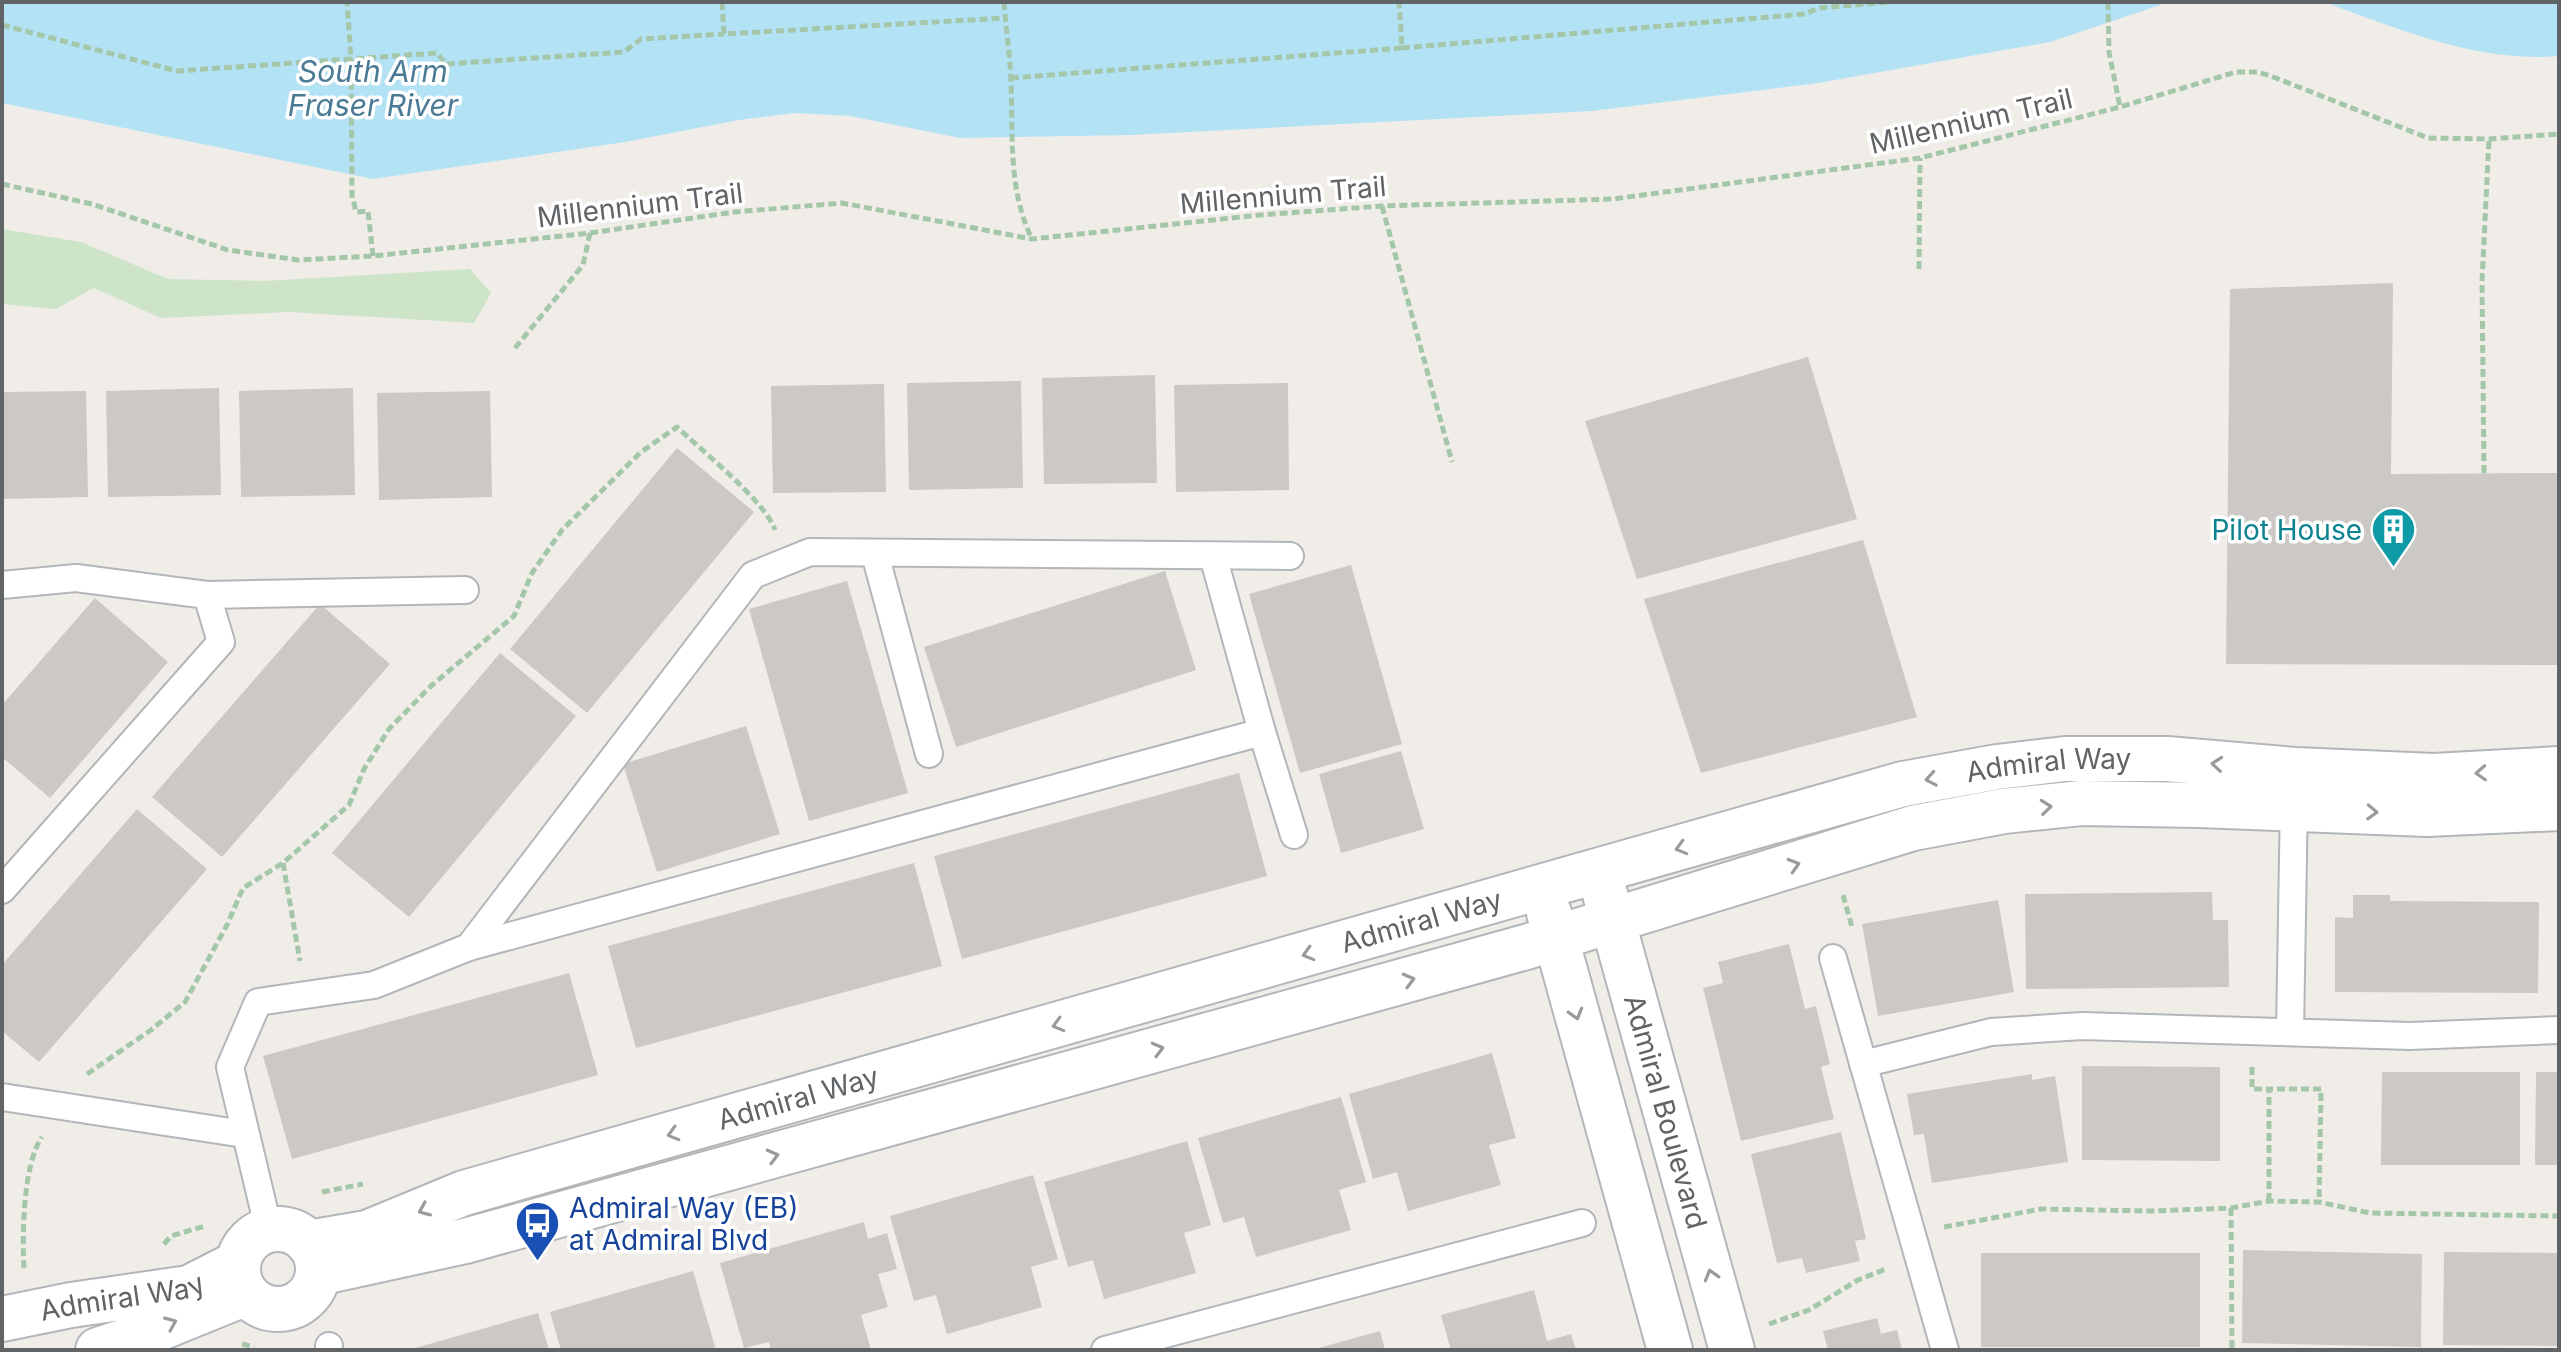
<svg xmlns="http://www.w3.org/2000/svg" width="2561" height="1352" font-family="Inter,sans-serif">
	<rect width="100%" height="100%" fill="#f0ede9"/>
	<polygon fill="#cde4c9" points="2,229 81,242 168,279 264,281 470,269 491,293 474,323 289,312 161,318 94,288 56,309 2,304"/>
	<g fill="#b4e2f5">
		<polygon points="2,2 2169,2 2050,42 1818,83 1592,111 1131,135 960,138 850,116 794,113 739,120 625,142 373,179 2,103"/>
		<path d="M2324,2H2559V56C2477,63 2399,29 2324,2Z"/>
	</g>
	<g fill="#cbc8c5">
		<polygon points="2393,283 2391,474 2559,473 2559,665 2226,664 2230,289"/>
		<polygon points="1808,357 1857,519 1637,579 1585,421"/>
		<polygon points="1155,375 1157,483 1044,484 1042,378"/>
		<polygon points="1021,381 1023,488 909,490 907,383"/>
		<polygon points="1288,383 1289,490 1176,492 1174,385"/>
		<polygon points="884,384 886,492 773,493 771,386"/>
		<polygon points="219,388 221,495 108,497 106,391"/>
		<polygon points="353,388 355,495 241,497 239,391"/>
		<polygon points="86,391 88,497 2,499 2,392"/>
		<polygon points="490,391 492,497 379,500 377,393"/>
		<polygon points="677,448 754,512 587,713 510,649"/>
		<polygon points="1863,540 1917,717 1701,773 1644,599"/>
		<polygon points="1351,565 1402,744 1300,773 1249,594"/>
		<polygon points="1165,571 1196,670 956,747 924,647"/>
		<polygon points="847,581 908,793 809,821 749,609"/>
		<polygon points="95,598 168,662 50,798 2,757 2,705"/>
		<polygon points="320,604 390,664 222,857 152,797"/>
		<polygon points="500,653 576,716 409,917 332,853"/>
		<polygon points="746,726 780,834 657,872 623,764"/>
		<polygon points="1401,751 1424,829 1341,853 1319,774"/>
		<polygon points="1239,773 1267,876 962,959 934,856"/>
		<polygon points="137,809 207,869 39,1062 2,1031 2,965"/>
		<polygon points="914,863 942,966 636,1048 608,946"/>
		<polygon points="2212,892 2213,920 2228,920 2229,987 2026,989 2025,894"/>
		<polygon points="2353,895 2390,895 2390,901 2539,902 2538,993 2335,992 2335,917 2353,918"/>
		<polygon points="1998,900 2014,992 1878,1016 1862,924"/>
		<polygon points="1789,944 1805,1009 1816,1006 1830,1064 1821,1067 1834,1119 1741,1141 1703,988 1723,983 1718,962"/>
		<polygon points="569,973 598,1075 292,1159 263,1056"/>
		<polygon points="1492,1053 1516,1138 1489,1145 1501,1185 1408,1211 1397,1172 1373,1179 1349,1094"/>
		<polygon points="2082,1066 2220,1067 2220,1161 2082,1160"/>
		<polygon points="2382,1072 2520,1072 2520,1165 2381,1165"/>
		<polygon points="2536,1072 2559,1072 2559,1165 2535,1165"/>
		<polygon points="2032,1074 2032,1080 2055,1076 2068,1162 1932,1183 1924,1134 1914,1135 1907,1094"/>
		<polygon points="1341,1097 1366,1182 1339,1190 1351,1230 1256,1257 1244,1217 1223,1223 1198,1138"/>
		<polygon points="1841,1132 1866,1239 1855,1241 1860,1261 1806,1273 1802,1258 1777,1263 1751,1154"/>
		<polygon points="1187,1141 1211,1225 1184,1233 1196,1273 1104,1299 1093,1260 1068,1267 1044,1182"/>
		<polygon points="1033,1175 1058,1259 1031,1267 1042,1307 947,1334 936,1295 914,1301 890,1216"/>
		<polygon points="864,1222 868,1239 887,1233 897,1269 878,1274 888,1307 861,1315 871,1350 771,1350 769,1342 744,1348 720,1263"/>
		<polygon points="2243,1250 2422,1254 2421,1347 2242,1343"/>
		<polygon points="2444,1252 2559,1253 2559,1346 2443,1345"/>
		<rect x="1981" y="1253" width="219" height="94"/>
		<polygon points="693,1271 716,1350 561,1350 550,1312"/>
		<polygon points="1534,1290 1547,1341 1571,1334 1576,1350 1451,1350 1441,1315"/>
		<polygon points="538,1313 549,1350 412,1350 412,1349"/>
		<polygon points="1877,1318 1881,1334 1897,1330 1902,1350 1828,1350 1823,1331"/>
		<polygon points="1380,1331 1385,1350 1315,1350 1315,1349"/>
	</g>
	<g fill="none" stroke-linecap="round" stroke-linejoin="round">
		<defs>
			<g id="lane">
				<polyline points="875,554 929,754"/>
				<polyline points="1213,556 1262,732 1294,835"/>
				<polyline points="2,585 76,578 207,595 221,642 2,890"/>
				<polyline points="207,595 465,590"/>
				<polyline points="469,947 1262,732"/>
				<polyline points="1833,958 1945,1350"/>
				<polyline points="2290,1032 2294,798"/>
				<polyline points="1863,1064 1991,1032 2082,1026 2410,1036 2559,1030"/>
				<polyline points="2,1097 244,1134"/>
				<polyline points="269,1231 230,1067 258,1002 374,985 469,947 753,575 810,552 1290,556"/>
				<polyline points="329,1346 329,1350"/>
				<polyline points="1105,1350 1582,1223"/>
			</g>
			<g id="secondary">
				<path id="s1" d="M1605,894L1732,1350"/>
				<polyline points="1549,913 1670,1350"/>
				<circle cx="278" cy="1269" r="40"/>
				<path id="s2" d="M308,1243L367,1233L464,1193L1903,784L1997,767L2065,759H2167L2295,770L2434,776L2559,769"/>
				<polyline points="318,1273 465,1241 1526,947 1913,828 2004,811 2082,803 2198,805 2427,814 2559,808"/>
				<path id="s3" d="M2,1319L71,1305L189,1288L238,1263"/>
				<polyline points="98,1350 138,1337 234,1298"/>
			</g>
		</defs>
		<use href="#lane" stroke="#b3b6b9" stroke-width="30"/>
		<use href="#secondary" stroke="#b3b6b9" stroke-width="48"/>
		<g stroke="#a5c7a9" stroke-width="5" stroke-dasharray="8 4" stroke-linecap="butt">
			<polyline points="722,2 724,34 1005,18"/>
			<path d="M1004,2C1006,29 1010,55 1011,82C1013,136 1008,190 1032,239"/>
			<polyline points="2108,2 2109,52 2120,107"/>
			<polyline points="2,25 177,71 351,59 347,2"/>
			<polyline points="1402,48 1804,14 1819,8 1890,2"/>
			<polyline points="1011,78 1402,48 1399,2"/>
			<polyline points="2,184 92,204 228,250 298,260 373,256 590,233 734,212 842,203 1032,239 1260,215 1382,206 1613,199 1920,158 2120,107 2236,72 2258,72 2276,78 2428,138 2489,139 2559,134"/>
			<polyline points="1382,206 1452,462"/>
			<polyline points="373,256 368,211 356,212 352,195 351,59 437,53 446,64 624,52 641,39 724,34"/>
			<polyline points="1919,269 1920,158"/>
			<polyline points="515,348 583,265 590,233"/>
			<polyline points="2484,473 2482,282 2489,139"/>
			<polyline points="283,863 300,961"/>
			<polyline points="1843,895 1852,927"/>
			<polyline points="2252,1067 2252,1089 2268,1089"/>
			<path d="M87,1074L151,1030L185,1002L227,925L243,888L283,863L349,805L364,769L389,729L431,686L514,616L532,573L562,530L641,452L677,427C701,450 766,502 775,530"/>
			<polyline points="322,1192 363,1184"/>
			<polyline points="2269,1201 2269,1089 2321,1089 2319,1202"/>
			<polyline points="2231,1208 2232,1350"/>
			<polyline points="1944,1227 2041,1209 2153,1211 2231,1208 2269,1201 2319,1202 2370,1213 2559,1216"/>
			<polyline points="164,1244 171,1236 205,1226"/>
			<path d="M24,1268C22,1236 23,1164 42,1137"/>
			<polyline points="1769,1324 1809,1310 1858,1280 1886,1269"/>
			<polyline points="242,1344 254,1347"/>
		</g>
		<use href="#lane" stroke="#fff" stroke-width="26"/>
		<use href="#secondary" stroke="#fff" stroke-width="44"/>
	</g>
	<defs><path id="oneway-chevron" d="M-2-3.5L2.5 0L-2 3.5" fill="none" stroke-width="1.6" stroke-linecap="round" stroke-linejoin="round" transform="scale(2)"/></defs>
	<g stroke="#989a9c">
		<use href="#oneway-chevron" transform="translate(2217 764) rotate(-175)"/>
		<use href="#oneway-chevron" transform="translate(2481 773) rotate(177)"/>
		<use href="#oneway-chevron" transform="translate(1931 779) rotate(170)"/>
		<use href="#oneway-chevron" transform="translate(2046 807) rotate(-6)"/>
		<use href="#oneway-chevron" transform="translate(2372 812) rotate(2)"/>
		<use href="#oneway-chevron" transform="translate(1681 848) rotate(164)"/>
		<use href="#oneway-chevron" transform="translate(1794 865) rotate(-17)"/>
		<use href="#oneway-chevron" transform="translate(1308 954) rotate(164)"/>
		<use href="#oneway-chevron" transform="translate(1409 980) rotate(-15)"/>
		<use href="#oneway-chevron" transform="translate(1576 1014) rotate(74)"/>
		<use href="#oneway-chevron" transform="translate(1058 1025) rotate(164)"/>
		<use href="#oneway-chevron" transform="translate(1158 1049) rotate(-15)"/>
		<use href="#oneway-chevron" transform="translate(673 1134) rotate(164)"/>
		<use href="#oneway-chevron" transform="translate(773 1156) rotate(-15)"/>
		<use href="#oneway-chevron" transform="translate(424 1210) rotate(157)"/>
		<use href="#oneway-chevron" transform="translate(1711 1275) rotate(-106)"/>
		<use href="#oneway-chevron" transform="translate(171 1323) rotate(-23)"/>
	</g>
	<defs>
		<symbol id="building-pin" viewBox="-11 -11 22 30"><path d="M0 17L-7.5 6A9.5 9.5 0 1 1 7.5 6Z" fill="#0f9aa8" stroke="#fff"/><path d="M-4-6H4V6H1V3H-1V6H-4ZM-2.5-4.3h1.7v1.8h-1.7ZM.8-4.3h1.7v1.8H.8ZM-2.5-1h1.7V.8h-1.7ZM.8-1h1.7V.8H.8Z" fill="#fff"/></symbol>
		<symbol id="bus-pin" viewBox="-11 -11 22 30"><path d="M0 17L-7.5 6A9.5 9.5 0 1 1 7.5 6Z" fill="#1a4fb4" stroke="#fff"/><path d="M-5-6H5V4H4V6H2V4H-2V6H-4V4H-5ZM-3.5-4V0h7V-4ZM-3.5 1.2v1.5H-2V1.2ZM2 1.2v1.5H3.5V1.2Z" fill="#fff"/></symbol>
	</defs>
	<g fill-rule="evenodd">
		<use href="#building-pin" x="2368" y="504" width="51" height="69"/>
		<use href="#bus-pin" x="512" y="1198" width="51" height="69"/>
	</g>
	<g text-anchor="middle" stroke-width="7" stroke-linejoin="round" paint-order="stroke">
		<g font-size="28" fill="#606467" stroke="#fff">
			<text transform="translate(1971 121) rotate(-13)" y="10">Millennium Trail</text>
			<text transform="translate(1283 195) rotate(-5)" y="10">Millennium Trail</text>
			<text transform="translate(640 205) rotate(-7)" y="10">Millennium Trail</text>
			<text dy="10" stroke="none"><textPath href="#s2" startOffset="1808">Admiral Way</textPath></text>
			<text dy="10" stroke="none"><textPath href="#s2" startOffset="1160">Admiral Way</textPath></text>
			<text dy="10" stroke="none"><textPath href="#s2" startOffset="512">Admiral Way</textPath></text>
			<text dy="10" stroke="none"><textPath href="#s1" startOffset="226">Admiral Boulevard</textPath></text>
			<text dy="10" stroke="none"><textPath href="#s3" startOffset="122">Admiral Way</textPath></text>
		</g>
		<g font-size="28" fill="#0d838f" stroke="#fff" text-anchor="end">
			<text x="2362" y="540">Pilot House</text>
		</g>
		<g font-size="28" fill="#164399" stroke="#fff" text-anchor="start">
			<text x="569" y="1218">Admiral Way (EB)<tspan x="569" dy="32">at Admiral Blvd</tspan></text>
		</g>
		<g font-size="30" font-style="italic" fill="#4a7a95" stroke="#fff">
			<text x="373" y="82">South Arm<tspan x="373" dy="34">Fraser River</tspan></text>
		</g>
	</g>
	<rect width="2561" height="1352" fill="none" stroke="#606467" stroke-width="8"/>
</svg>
